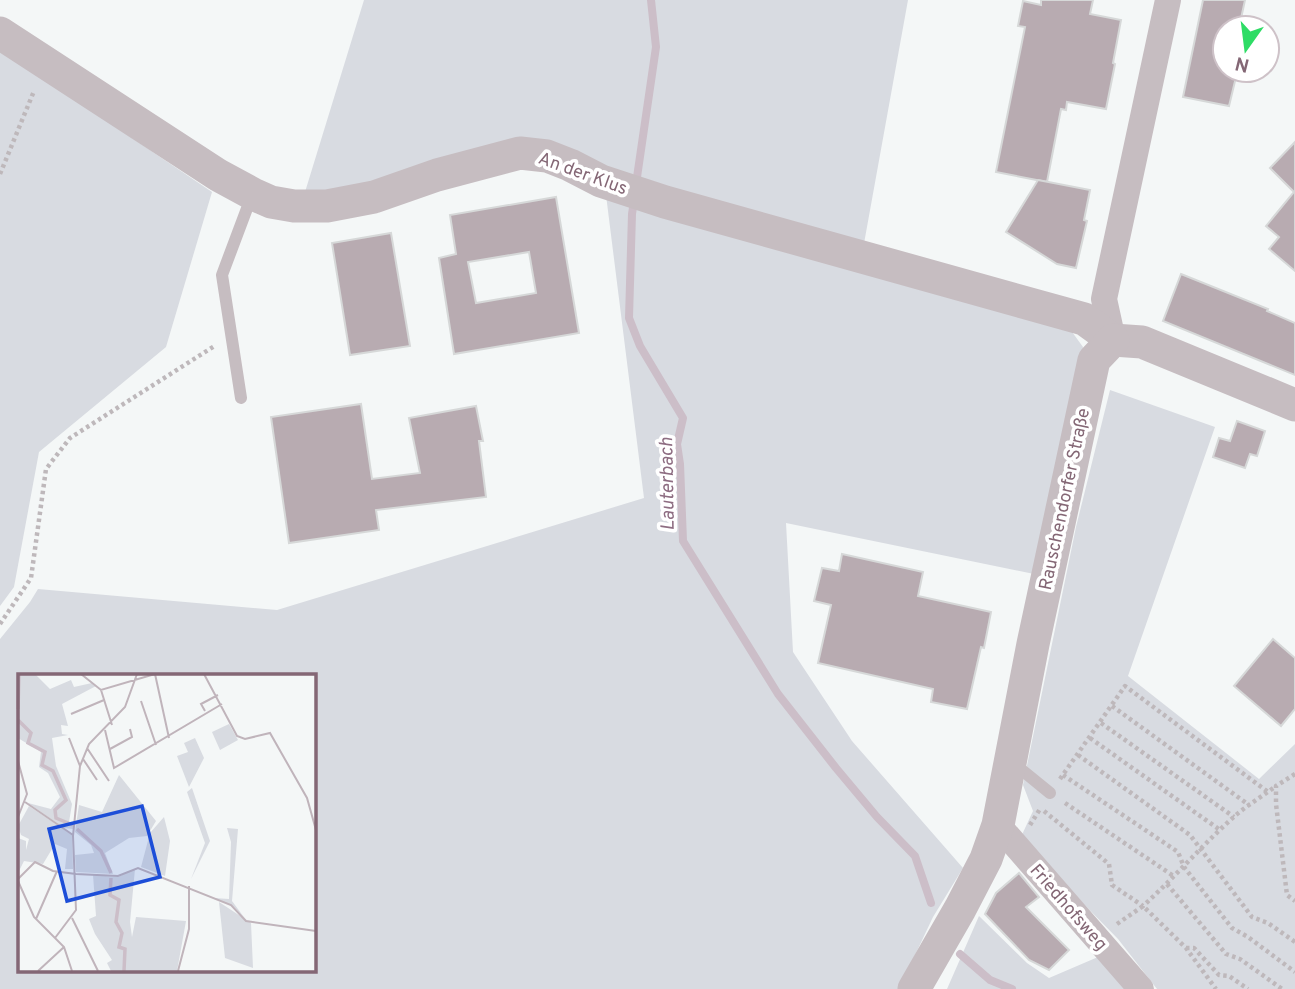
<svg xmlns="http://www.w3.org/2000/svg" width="1295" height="989" font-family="Overpass,sans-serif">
	<rect width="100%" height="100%" fill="#f4f7f7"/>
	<g fill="#d8dbe1" fill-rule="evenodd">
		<polygon points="364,0 908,0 863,249 665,191 554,144 359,190 305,192"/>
		<polygon points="0,49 212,192 166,347 39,452 14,587 0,606"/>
		<path d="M606,195L1067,325L1083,347L1034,574L786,523L793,652L852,741L963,868L933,917L899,989H0V639L30,602L38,589L277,610L644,498ZM19,676H313V970H19Z"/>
		<polygon points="1110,390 1215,427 1128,676 1259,779 1295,744 1295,989 1157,989 1118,939 1020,839 1033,811 1023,785 1076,527"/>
		<polygon points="979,916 1027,963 1049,978 1098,957 1126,989 947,989"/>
	</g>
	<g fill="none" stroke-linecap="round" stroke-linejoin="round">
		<g stroke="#ccbec8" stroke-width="8">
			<polyline points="636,184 656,47 651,0"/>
			<polyline points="634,201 632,214 629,318 640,346 683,418 677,444 680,464 683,541 778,694 836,768 877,817 915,856 931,903"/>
			<polyline points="960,954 990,980 1012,989"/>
		</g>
	</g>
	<g fill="#b8abb1" stroke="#d6d8d8" stroke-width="2" fill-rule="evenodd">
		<polygon points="1041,0 1093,0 1090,14 1121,20 1113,63 1115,64 1106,109 1067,102 1066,110 1061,109 1047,182 996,172 1025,27 1018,26 1023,1 1041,5"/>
		<polygon points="1203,0 1245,0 1239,28 1225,28 1225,70 1235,70 1233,76 1236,77 1229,106 1183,97"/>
		<polygon points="1295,142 1295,271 1269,249 1279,237 1266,226 1294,192 1270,168"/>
		<polygon points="1038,180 1090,190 1084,220 1087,221 1076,268 1057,264 1006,232"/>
		<path d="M556,197L579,333L454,354L439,258L456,254L450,215ZM529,252L536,293L476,303L468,262Z"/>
		<polygon points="391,233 410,346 350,355 332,243"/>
		<polygon points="1181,274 1268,309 1267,311 1295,323 1295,375 1163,321"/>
		<polygon points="361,404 372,479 420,473 409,418 476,406 483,441 479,441 486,497 376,510 379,530 289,543 271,417"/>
		<polygon points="1237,421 1265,431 1257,456 1250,454 1245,468 1213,457 1219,438 1230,441"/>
		<polygon points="842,554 923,572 918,596 991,612 984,648 981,647 967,709 931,702 933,689 818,663 831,605 814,601 822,568 839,571"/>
		<polygon points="1273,639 1295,658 1295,709 1281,726 1234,686"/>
		<polygon points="1019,873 1039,897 1026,907 1069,950 1049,970 1029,960 985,914 996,893"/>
	</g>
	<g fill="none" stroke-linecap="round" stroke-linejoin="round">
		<g stroke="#beb8bb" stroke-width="4.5" stroke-dasharray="3.5 3.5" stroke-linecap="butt">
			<polyline points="0,174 34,91"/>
			<polyline points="0,624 31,578 46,469 70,438 216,345"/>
			<polyline points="1112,706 1249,805"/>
			<polyline points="1101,723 1234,817"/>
			<polyline points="1090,738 1220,830"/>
			<polyline points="1078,755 1190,835 1252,917 1268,923 1295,942"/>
			<polyline points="1295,774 1276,786 1276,804 1287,895 1295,901"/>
			<polyline points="1063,775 1178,852 1184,867 1232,928 1248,937 1295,972"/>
			<polyline points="1060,779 1125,686 1268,792"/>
			<polyline points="1065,803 1175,877"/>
			<path d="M1044,811L1109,864L1112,885L1143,906C1175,877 1204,843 1236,815C1249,804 1263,796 1276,786"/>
			<polyline points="1030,825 1040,809"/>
			<polyline points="1167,884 1226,954 1240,959 1282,989"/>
			<polyline points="1117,924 1143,906 1186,948 1216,989"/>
			<polyline points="1186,948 1194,948 1219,975 1229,976 1248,989"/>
		</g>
		<g stroke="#c6bdc1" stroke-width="12">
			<polyline points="241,398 222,275 252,195"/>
			<polyline points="1012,762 1050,793"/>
		</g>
		<g stroke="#c6bdc1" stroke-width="26">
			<polyline points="1113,340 1104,299 1168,0"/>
			<polyline points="998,825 1141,989"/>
		</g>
		<g stroke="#c6bdc1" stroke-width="33">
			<polyline points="0,33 218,175 253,194 271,202 294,206 327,206 374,197 437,175 520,153 547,156 570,165 601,181 665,202 1084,319 1113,340"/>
			<polyline points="1113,340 1142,342 1295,405"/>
			<polyline points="914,989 960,909 986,859 998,825 1033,644 1094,360 1113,340"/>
		</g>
	</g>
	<g text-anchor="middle" stroke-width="7" stroke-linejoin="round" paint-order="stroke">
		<g font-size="18" fill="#846775" stroke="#fff">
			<text transform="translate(583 173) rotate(20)" y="6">An der Klus</text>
			<text transform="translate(1064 499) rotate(-78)" y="6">Rauschendorfer Straße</text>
			<text transform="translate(1069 907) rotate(49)" y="6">Friedhofsweg</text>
		</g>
		<g font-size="19" font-style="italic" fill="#8e6d82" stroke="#fff">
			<text transform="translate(666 484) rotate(-91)" y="7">Lauterbach</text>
		</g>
	</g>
	<g transform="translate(18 674)">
		<rect width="298" height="298" fill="#f4f7f7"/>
		<path d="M0,0L18,1L32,15L53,6L56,13L74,9L78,12L44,30L50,52L43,51L44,60L50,61L34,64L38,92L54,130L51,148L56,149L55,155L46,154L10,129L33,135L42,123L30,99L21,93L23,78L0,64ZM211,50L220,66L202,76L194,58ZM177,64L186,84L171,113L159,82L170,78L166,69ZM101,101L138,147L129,162L111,164L87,179L95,200L58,198L57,181L76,179L73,171L57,158L61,131L84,138ZM174,114L192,167L173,205L187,169L169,118ZM11,132L54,161L55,195H47L49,175L37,170L25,190L6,187L0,199V164L8,167V176L11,165L3,161L0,152ZM146,143L152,167L147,202L123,193L132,159ZM209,154L220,155L214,227L228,246L216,233L196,224L211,225L213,168ZM117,195L112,248L114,263L118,243L168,247L159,297H93L89,289L94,286L77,260L71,245L78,242L75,201L100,203ZM201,228L233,249L235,294L207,284Z" fill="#d8dbe1"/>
		<path fill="none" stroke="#ccbec8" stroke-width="3.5" d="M0,35L1,0M0,46L13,59L10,69L27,78L24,91L35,97L48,126L37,136L38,144L55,151M59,155L83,177L93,199M93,204L92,221L101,226L98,248L104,259L101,273L107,275L106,297"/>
		<path fill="none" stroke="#c0b4bb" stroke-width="2" d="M63,0L83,16L137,0M137,0L151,64M186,0L219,62L227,65L252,59L289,124L298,156M83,16L94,51M123,27L138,71M187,37L183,30L200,21M53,40L86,26M87,56L96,94L204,30M51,64L62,92M69,74L91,107M92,75L114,63L112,55M65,85L79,106M0,87L9,120L0,143M7,128L55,161M0,205L17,188L35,197L58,200L100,202L120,194L213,231L228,247L298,257M0,207L16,243L46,273L54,297M54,244L80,297M18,245L39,197M37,264L58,236L55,162L62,92L71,70L107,33L119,0M20,297L46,273M160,297L171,255V212"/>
		<path fill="#1d4ed8" fill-opacity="0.15" stroke="#1d4ed8" stroke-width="3.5" d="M124,132L142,203L49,227L31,155Z"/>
		<rect width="298" height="298" fill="none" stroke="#846775" stroke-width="3.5"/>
	</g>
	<g transform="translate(1246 49) rotate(194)"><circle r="33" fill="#ffffff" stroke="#cec2c8" stroke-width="2"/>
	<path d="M0-5L12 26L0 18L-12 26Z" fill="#2edc65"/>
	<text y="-10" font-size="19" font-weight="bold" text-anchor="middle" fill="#846775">N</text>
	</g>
</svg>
